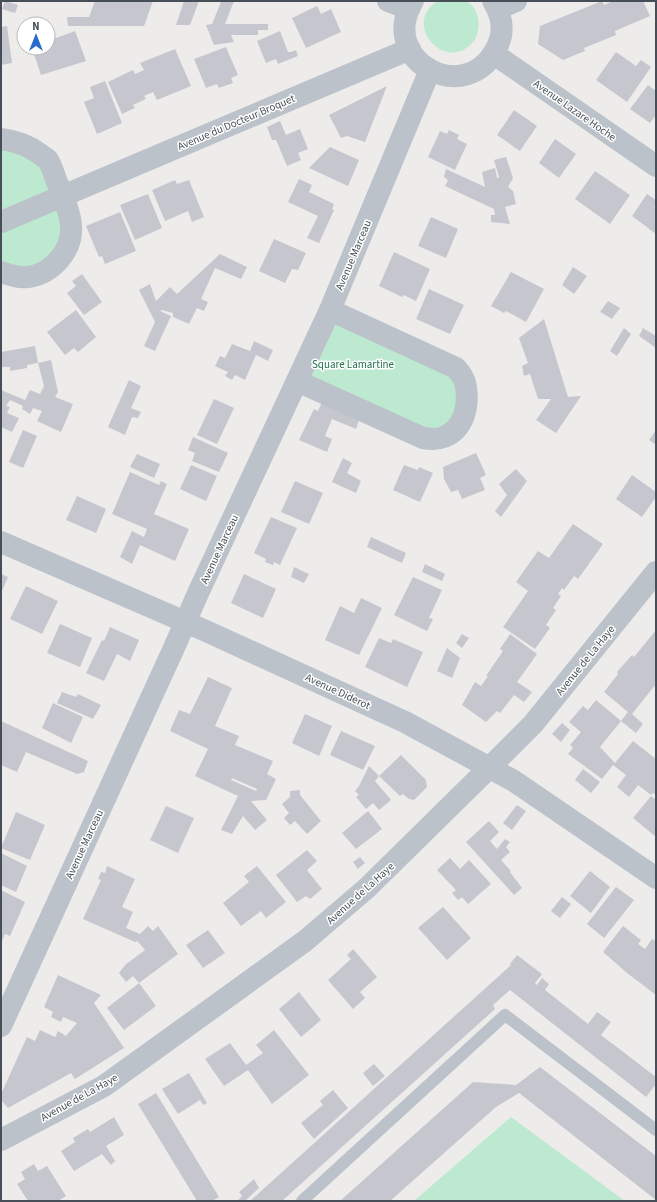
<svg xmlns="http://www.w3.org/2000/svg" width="657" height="1202" font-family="'Source Sans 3',sans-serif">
	<rect width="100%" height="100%" fill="#eeebeb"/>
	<g fill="#bce9cf">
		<path d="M438,1C446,1 458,0 465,1C480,6 482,30 474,41C445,76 401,22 438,1Z"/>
		<polygon points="1,139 31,148 71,226 55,265 1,272"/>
		<polygon points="330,310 466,386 443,438 297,381"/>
		<polygon points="511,1117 625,1201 414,1201"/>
	</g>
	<g fill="#c6c7ce" fill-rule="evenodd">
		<polygon points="5,1 18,5 15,13 2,9"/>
		<polygon points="95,1 153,1 144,26 68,26 67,17 89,17"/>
		<polygon points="184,1 199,1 190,25 176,25"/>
		<polygon points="218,1 234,1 225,24 268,24 268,30 258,30 258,35 231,35 234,42 214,45 206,25 212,24 221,2"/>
		<polygon points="602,1 604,5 613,1 643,1 650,16 615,31 616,35 584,48 585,51 563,60 538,44 540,26"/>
		<polygon points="317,6 321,14 331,9 341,32 306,48 292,18"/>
		<polygon points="7,26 12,63 1,65 1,27"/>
		<polygon points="75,31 86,61 41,75 32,48 48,48 48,41"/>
		<polygon points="280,31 288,52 291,52 296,50 298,56 278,64 276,59 266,63 257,41"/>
		<polygon points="226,47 238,75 231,78 233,83 219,88 217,84 206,88 194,59"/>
		<polygon points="175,49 191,86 157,100 153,92 144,96 146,99 133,105 135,108 122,114 108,82 133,70 135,74 144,70 140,63"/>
		<polygon points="616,52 636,66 641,60 651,67 627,102 596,80"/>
		<polygon points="105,81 122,123 97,134 84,102 94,98 90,87"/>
		<polygon points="648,85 656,91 656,115 650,123 630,109"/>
		<polygon points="387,86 365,142 347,136 341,138 329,115"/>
		<polygon points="514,110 537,126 520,151 497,135"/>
		<polygon points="280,121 286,135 300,129 308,149 298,153 301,160 287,166 276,140 272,140 267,127"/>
		<polygon points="449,130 459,135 457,139 467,144 455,170 428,157 440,131 447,134"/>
		<polygon points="555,139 576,154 559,178 539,163"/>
		<polygon points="330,147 359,160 348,186 309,168"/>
		<polygon points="506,157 513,178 508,187 513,191 516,204 505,207 510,224 491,222 491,215 495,215 494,209 445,186 448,180 444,177 446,169 485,187 482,172 495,168 497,178 499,177 494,160"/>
		<polygon points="595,171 630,195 610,224 575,199"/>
		<polygon points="299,179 312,185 309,192 334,204 332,209 334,210 319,243 307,238 318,216 288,202"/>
		<polygon points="175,180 177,184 189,180 204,217 192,222 188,211 165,221 152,190"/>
		<polygon points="148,194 162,228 135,240 120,205"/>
		<polygon points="647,194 656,200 656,205 654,208 656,209 656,234 632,216"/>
		<polygon points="120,212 136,251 105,264 102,256 99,257 86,226"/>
		<polygon points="431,217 458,229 446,258 418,246"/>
		<polygon points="274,239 306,253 298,270 292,269 285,283 259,271"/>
		<polygon points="394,252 430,269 416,301 404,295 402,297 379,286"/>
		<polygon points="220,254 247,267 241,279 215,268 201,299 208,302 204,311 197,308 189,324 173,317 173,313 162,310 160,311 171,316 155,351 144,346 155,322 139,290 150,284 156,301 170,287 177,294"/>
		<polygon points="573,267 587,276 574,294 562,285"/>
		<polygon points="511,272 544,289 526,322 506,311 504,313 491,306"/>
		<polygon points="82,274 102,302 84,315 67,293 76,286 72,281"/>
		<polygon points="429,289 464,305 450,334 416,319"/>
		<polygon points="608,301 620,308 612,319 600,312"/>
		<polygon points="76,310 96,337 78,352 74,348 65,355 47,332"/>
		<polygon points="544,319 568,397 581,396 556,433 536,420 551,399 538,399 530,374 524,376 522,366 528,363 519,338"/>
		<polygon points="624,328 631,334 617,356 610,351"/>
		<polygon points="643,328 656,336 656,348 639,336"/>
		<polygon points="254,341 273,350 268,361 256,355 245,380 235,375 232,380 225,376 228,372 215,366 220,356 225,358 232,344 250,351"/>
		<polygon points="35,346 38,363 27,365 27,368 10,371 10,367 1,367 1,352"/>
		<polygon points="51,360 58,392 55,397 73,404 61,432 37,421 42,411 33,408 30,414 22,409 23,406 10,400 6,406 10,407 7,413 19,418 12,432 1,427 1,390 25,400 30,390 40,394 44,386 38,363"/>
		<polygon points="129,380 141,386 131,408 141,412 138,418 132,417 125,435 108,427"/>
		<polygon points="214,399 234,408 217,444 197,435"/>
		<polygon points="323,400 360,417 356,429 332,419 325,436 332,439 327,452 299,440 314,409 318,411"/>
		<polygon points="23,430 37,436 23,468 9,462"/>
		<polygon points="656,430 656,445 649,440"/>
		<polygon points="193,437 228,453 219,472 192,461 195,453 188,450"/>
		<polygon points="476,453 486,475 480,478 485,490 462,499 458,490 451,492 444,479 443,467"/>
		<polygon points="137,454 160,464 154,478 130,467"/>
		<polygon points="343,458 352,463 347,473 361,481 356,493 332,482"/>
		<polygon points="191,465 217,476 206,501 180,489"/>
		<polygon points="404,465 418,470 419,467 433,473 420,502 393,490"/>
		<polygon points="516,469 527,481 501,517 495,511 507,495 499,484"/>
		<polygon points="130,472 159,485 161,481 167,484 154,514 189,529 175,561 140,545 132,564 120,557 132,531 144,537 147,529 112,514"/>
		<polygon points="632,475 656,492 656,497 642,517 616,499"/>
		<polygon points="295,481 323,493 309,524 281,512"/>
		<polygon points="77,496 106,509 96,533 66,520"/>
		<polygon points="271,517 297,528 280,565 274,562 273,565 265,562 266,559 254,553"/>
		<polygon points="573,524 603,544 578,579 574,576 564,590 562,588 558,594 561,596 553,608 556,610 546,625 550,628 535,649 503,627 528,591 516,582 538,551 549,558"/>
		<polygon points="371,537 406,553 402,563 367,547"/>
		<polygon points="425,564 445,574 442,581 422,572"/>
		<polygon points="294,567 309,574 304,583 291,577"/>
		<polygon points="1,574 8,577 1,593"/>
		<polygon points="244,574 276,589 263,618 231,603"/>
		<polygon points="413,577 442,590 429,618 433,619 427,631 394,615"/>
		<polygon points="26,586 58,601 42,634 10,619"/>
		<polygon points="361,598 382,608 359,655 325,640 340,606 354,613"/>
		<polygon points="60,624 92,638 80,667 47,653"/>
		<polygon points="110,627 139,640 130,661 117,654 104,681 86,673 102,640 104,641"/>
		<polygon points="656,630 656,684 632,714 643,724 636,733 621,721 628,712 604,692 618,674 617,672 632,655 634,657"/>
		<polygon points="462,634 469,638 462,648 456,643"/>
		<polygon points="510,634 537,654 517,682 532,692 524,702 514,695 500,713 497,711 486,722 462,705 475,682 481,686 488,676 486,676 503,651 500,649"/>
		<polygon points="379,638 391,643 393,639 423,652 407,687 365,667"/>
		<polygon points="447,648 460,658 452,678 437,671"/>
		<path d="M208,677L232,688L215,726L239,736L235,745L273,761L267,774L276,779L266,800L251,801L267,820L255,830L243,816L232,834L221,830L238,796L195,776L208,749L170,731L179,710L190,714ZM232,778L257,789L256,791L231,780Z"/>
		<polygon points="62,692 76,697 78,694 101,705 93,719 57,703"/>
		<polygon points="596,700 621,721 600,747 615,763 633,741 656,759 656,795 653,793 651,795 638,785 629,797 617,787 626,775 613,765 602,779 568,754 573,748 570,745 581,732 569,722 583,706 588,710"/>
		<polygon points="53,703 83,717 71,743 42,728"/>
		<polygon points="305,714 332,726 319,756 292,743"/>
		<polygon points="1,721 88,761 84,772 77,774 26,752 17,772 1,765"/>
		<polygon points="562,723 570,730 561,742 552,734"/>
		<polygon points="341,731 375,746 363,770 330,755"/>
		<polygon points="401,755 426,780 427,787 414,800 409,799 403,794 400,796 379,776"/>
		<polygon points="369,766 379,776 375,781 391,800 379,810 373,803 366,809 356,797 359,795 355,791 359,786"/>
		<polygon points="583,769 600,782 591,793 575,780"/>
		<polygon points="300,790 300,795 321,821 307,834 295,821 290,825 284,818 289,813 282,804 290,797 290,791"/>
		<polygon points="651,796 656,800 656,837 633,818"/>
		<polygon points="517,805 526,811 512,830 503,823"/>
		<polygon points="166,806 194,818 178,853 150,840"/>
		<polygon points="368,811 382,829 356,849 342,833"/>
		<polygon points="16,812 45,825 30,860 1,848"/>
		<polygon points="489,821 499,832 490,841 497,849 505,839 510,842 506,847 510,852 501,860 511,871 510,872 522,888 514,895 466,842"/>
		<polygon points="307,850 317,861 307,870 322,889 310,899 306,896 297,902 276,875"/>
		<polygon points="1,853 27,866 16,892 1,885"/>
		<polygon points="360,857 365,863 358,869 353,862"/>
		<polygon points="450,858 460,869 469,860 491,884 468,904 462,897 458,900 452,893 456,890 437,870"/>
		<polygon points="107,866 135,879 122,907 133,912 126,928 140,934 148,926 153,931 158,926 178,954 139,983 133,976 126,982 119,973 125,965 145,950 141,945 137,941 135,942 83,919 101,880 98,879 101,872 105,873"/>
		<polygon points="257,866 286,902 266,918 261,911 241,926 223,903 249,882 244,876"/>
		<polygon points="590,871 610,887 591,913 570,896"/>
		<polygon points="616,887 634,900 604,938 587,924"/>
		<polygon points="1,890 25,902 10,936 5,934 1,943"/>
		<polygon points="562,897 571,904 560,918 551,911"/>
		<polygon points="443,907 471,938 447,960 418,928"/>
		<polygon points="623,926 641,940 638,944 645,949 652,939 656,941 656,995 627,973 603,952"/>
		<polygon points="208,930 225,953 203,968 186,945"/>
		<polygon points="353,949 377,977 360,992 365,998 353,1009 328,980 351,959 347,955"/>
		<polygon points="517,955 542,974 535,983 537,985 542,978 549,984 545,990 588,1024 597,1012 611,1022 601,1035 656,1077 656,1084 646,1097 510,990 493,1005 495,1009 282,1201 250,1201 511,965 510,964"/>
		<polygon points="58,975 101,995 94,1003 124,1048 75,1079 71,1073 8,1108 1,1100 1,1094 27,1037 35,1041 40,1030 55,1037 58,1031 66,1036 77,1023 63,1017 61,1022 51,1017 53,1012 44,1007"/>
		<polygon points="139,983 156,1006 124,1030 107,1008"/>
		<polygon points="299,992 321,1020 301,1037 279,1009"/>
		<polygon points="274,1030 309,1075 272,1104 248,1070 224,1086 205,1059 230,1043 246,1065 263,1053 256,1045"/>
		<polygon points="374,1064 385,1076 373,1086 363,1073"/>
		<polygon points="540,1067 656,1156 656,1200 519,1093 496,1107 390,1201 340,1201 473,1082 516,1085"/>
		<polygon points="189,1073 207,1103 203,1105 200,1100 178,1114 162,1089"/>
		<polygon points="333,1090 348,1108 314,1139 301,1123 323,1105 320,1101"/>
		<polygon points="156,1093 219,1197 212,1201 197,1201 138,1104"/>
		<polygon points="114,1117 124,1135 106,1146 115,1161 111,1165 102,1154 74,1171 61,1151 75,1142 73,1138 88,1129 90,1132"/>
		<polygon points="34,1164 38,1171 47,1166 66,1196 58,1201 28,1201 17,1184 25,1179 21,1172"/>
		<polygon points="254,1179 259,1188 245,1201 237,1201 242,1196 239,1192"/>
	</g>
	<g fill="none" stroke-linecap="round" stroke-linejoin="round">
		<polyline stroke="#bbc2ca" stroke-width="12" points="302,1201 505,1015 656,1130"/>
		<g stroke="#bbc2ca" stroke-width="22">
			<polyline points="388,1 409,9"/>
			<path d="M413,1C376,62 469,110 498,45C505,30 501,14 493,1"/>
			<polyline points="498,9 516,1"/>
			<polyline points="494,54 656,166"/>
			<path d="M1,139C16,141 28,145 40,154C42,156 46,158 48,160C52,166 54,175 57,182C63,195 70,212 71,226C73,250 52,274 28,277C18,278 10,275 1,272"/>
			<polyline points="1,222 410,49"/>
			<path d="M297,381L423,438C430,439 437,440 444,437C464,429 469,406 466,387C465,379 461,374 456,368L330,310"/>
			<polyline points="1,542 206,631 405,722 514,781 656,878"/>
			<polyline points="1,1026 173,650 199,591 330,310 430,70"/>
			<polyline points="1,1140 104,1086 305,941 367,888 490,767 533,724 656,572"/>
		</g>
	</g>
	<g text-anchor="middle" stroke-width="3" stroke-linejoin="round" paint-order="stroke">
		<g font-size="11" fill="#464e57" stroke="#fff">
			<text transform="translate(575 110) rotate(35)" y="4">Avenue Lazare Hoche</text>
			<text transform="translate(236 122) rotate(-23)" y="4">Avenue du Docteur Broquet</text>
			<text transform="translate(353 255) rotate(-67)" y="4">Avenue Marceau</text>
			<text transform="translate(219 549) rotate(-65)" y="4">Avenue Marceau</text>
			<text transform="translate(585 660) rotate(-51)" y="4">Avenue de La Haye</text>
			<text transform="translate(338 691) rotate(25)" y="4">Avenue Diderot</text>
			<text transform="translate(84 844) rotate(-65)" y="4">Avenue Marceau</text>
			<text transform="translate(360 893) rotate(-42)" y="4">Avenue de La Haye</text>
			<text transform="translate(79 1097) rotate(-29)" y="4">Avenue de La Haye</text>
		</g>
		<g font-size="11" fill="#1e7049" stroke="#fff">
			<text x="353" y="368">Square Lamartine</text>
		</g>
	</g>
	<rect width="657" height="1202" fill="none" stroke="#464e57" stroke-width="4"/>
	<g transform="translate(36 36)"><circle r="19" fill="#ffffff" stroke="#b5b8bc"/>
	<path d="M0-3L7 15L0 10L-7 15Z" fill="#296cca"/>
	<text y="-6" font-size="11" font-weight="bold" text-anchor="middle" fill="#464e57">N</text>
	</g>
</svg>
